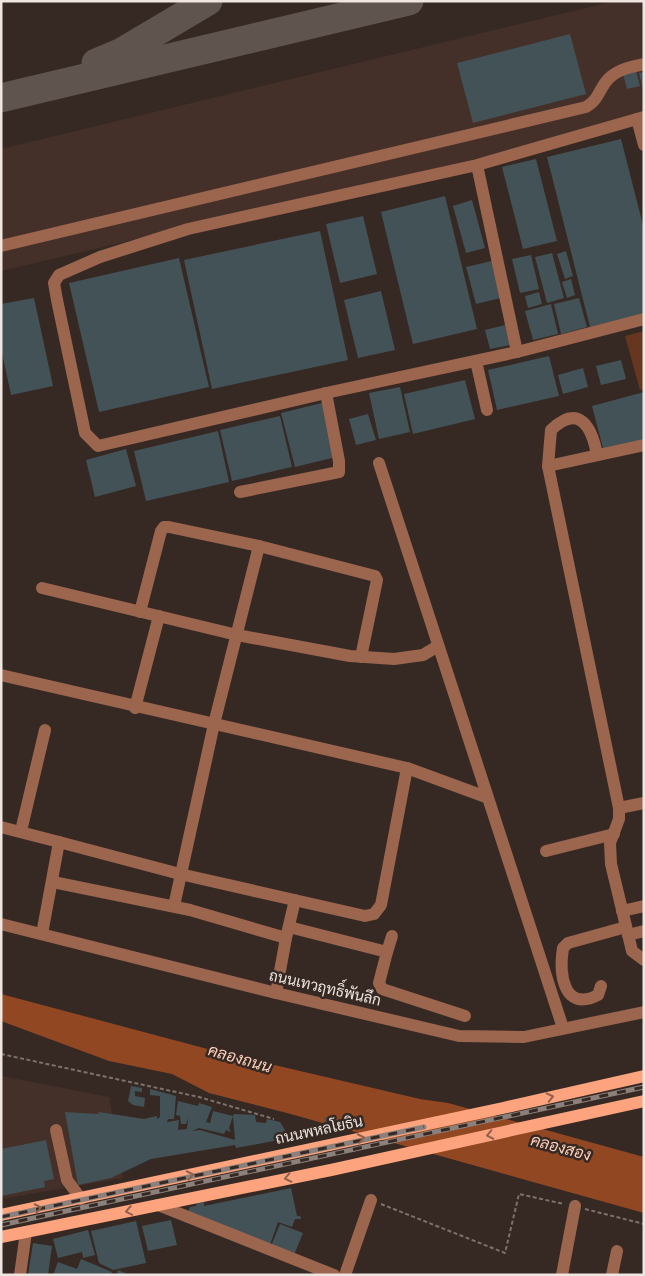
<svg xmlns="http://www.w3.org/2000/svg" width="645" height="1276" font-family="Quicksand,Sarabun,sans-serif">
	<rect width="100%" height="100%" fill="#362923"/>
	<g fill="#443028">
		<polygon points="615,1 644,1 644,119 1,271 1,149"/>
		<polygon points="1,1076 109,1097 123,1178 1,1199"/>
	</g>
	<polygon fill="#663620" points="644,331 644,389 640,390 625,336"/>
	<polygon fill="#924723" points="1,994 215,1051 420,1099 448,1103 644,1157 644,1213 287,1113 209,1093 172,1074 109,1061 1,1021"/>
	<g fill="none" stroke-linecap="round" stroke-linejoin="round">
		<g stroke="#60544f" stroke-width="29">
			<polyline points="96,63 122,52 208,1"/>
			<polyline points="1,98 409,1"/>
		</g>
	</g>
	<g fill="#425257" fill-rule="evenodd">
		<polygon points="570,34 586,94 473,123 457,63"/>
		<polygon points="636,71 640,86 627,89 623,74"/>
		<polygon points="644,72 644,89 643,89 639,73"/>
		<polygon points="621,139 644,229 644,314 590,327 547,157"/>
		<polygon points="536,159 557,241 523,249 502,167"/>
		<polygon points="445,196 477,329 413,344 381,212"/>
		<polygon points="472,200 485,248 466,253 453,206"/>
		<polygon points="363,216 377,274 340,283 326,224"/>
		<polygon points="320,231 348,360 212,389 184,260"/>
		<polygon points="566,251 573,276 565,279 557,254"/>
		<polygon points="552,253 564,298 547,303 535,257"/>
		<polygon points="531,255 539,289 520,293 512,259"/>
		<polygon points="179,258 209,387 99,412 69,283"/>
		<polygon points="496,260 505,297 476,304 466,267"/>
		<polygon points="571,279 575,295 567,298 562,282"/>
		<polygon points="381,291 395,350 358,358 344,300"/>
		<polygon points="539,292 542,304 528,308 525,296"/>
		<polygon points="34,298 53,386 11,395 1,348 1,304"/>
		<polygon points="579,298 587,327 561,334 554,304"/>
		<polygon points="551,304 558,334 533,340 525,311"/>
		<polygon points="505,325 510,345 490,349 485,330"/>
		<polygon points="549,356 559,396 497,410 488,370"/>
		<polygon points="621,360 626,379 601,385 596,366"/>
		<polygon points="583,368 588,387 563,394 558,375"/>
		<polygon points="465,380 475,419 413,434 404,394"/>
		<polygon points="400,387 410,432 379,439 369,393"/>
		<polygon points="644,392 644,442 604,452 592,406"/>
		<polygon points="322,403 336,457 295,467 281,413"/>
		<polygon points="368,414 376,440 356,445 349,419"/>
		<polygon points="280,416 292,467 232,481 220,430"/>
		<polygon points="218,431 229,482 146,501 134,451"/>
		<polygon points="126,449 136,486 95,497 86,460"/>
		<polygon points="131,1086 142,1088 142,1092 135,1091 135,1096 145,1098 144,1107 133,1105 128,1101"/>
		<path d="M150,1089L176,1096L174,1119H168L167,1122L179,1120L178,1130L187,1129L188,1118L186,1124H181L180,1116L176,1115L178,1101L198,1106L199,1103L212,1107L206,1122L210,1123L213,1111L233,1116L234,1114L255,1115L256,1122L266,1123L267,1119L280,1122L290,1138L236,1148L235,1145L151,1159L111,1178L78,1185L65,1112L98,1114L99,1112L144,1119L157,1116V1119L160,1117V1096L150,1095ZM233,1116L235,1140L200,1130L192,1131L199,1128L224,1134L226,1130L231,1132L229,1128Z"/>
		<polygon points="325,1117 332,1118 330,1128 324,1127"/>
		<polygon points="46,1140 54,1179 44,1181 45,1187 1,1196 1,1149"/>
		<polygon points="291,1188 297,1216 300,1216 301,1219 295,1219 292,1227 278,1222 270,1245 188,1211 190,1207 196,1206 197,1203 204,1202 204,1206"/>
		<polygon points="171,1220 177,1245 148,1251 142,1226"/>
		<polygon points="136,1221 146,1263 113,1270 99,1263 91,1231"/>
		<polygon points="280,1224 303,1233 294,1255 271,1246"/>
		<polygon points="88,1230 95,1255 83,1258 82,1252 58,1258 53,1239"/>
		<polygon points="33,1243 52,1246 48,1275 28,1275"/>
		<polygon points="81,1259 112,1272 111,1275 53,1275 58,1262 77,1269"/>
		<polygon points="118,1270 130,1275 117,1275"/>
	</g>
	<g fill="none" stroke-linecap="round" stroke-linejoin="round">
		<g stroke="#7c716b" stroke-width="2" stroke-dasharray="4 2.5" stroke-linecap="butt">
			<polyline points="1,1054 199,1097 274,1119"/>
			<polyline points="381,1204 505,1253 519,1194 564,1204"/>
			<polyline points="585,1209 644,1224"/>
		</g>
		<g stroke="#9b654e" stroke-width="12">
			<polyline points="644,117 637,119 644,145"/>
			<polyline points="477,165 517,352 326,393 98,446 85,433 57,300 54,283 59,275 100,257 188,229 477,165 637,119"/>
			<path d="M1,246L586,107C597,101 598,93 605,83C614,70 630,67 644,64"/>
			<polyline points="517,352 644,319"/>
			<polyline points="476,361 487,410"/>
			<polyline points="644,445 548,466 619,808 619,819 610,843 611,864 632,951 644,960"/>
			<polyline points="379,463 563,1028"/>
			<path d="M548,466L551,430C579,403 592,427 597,455"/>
			<polyline points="240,492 339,472 339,461 326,393"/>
			<polyline points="42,588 237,635 350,656 394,659 423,655 438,646"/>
			<polyline points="140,612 161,531 164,527 169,527 259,546 375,576 377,580 361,657"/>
			<polyline points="1,675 407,768 486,797"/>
			<polyline points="135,708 159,616"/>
			<polyline points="619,808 644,803"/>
			<polyline points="1,827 59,842"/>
			<polyline points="21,831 45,730"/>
			<polyline points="546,851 614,834"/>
			<polyline points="53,882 190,910 286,938 295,900"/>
			<polyline points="174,906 214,724 259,546"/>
			<polyline points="622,911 644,906"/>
			<polyline points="1,924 276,993 459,1036 524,1037 644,1012"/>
			<polyline points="289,927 387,952 379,983 382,989 465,1016"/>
			<polyline points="42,934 59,842 180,874 365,916 374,914 381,905 407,768"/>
			<polyline points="628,935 644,931"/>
			<polyline points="387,952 392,936"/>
			<path d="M601,986L598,995C563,1013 559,973 563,948L568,943L626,927"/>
			<polyline points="276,993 286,938"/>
			<polyline points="56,1130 67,1180 81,1199"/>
			<polyline points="158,1205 334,1275"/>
			<polyline points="20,1275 26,1232"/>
			<polyline points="345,1275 371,1200"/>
			<polyline points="562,1275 575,1206"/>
			<polyline points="612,1275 617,1251"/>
		</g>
		<g stroke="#fda47e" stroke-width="12">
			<polyline points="1,1215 503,1108 644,1076"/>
			<polyline points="1,1237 331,1170 644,1101"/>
		</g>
		<defs>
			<g id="rail">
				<polyline points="1,1217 424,1127"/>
				<polyline points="1,1225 644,1087"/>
			</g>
		</defs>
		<use href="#rail" stroke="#8b807b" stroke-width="5"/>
		<use href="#rail" stroke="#362923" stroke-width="3" stroke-dasharray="9" stroke-linecap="butt"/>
	</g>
	<defs><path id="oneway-chevron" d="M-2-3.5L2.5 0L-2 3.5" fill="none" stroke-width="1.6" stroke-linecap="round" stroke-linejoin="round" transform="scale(1.25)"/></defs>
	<g stroke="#90604c">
		<use href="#oneway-chevron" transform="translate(550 1097) rotate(-13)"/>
		<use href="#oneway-chevron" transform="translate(490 1135) rotate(168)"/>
		<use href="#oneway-chevron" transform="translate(361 1138) rotate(-12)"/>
		<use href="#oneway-chevron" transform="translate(190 1175) rotate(-12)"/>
		<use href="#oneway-chevron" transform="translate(288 1178) rotate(168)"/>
		<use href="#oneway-chevron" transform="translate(38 1208) rotate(-12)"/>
		<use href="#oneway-chevron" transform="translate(129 1211) rotate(169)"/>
	</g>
	<g text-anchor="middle" stroke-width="5" stroke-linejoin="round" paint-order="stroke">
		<g font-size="15" fill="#efe6e2" stroke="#362923">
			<text transform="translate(325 988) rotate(13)" y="5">ถนนเทวฤทธิ์พันลึก</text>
			<text transform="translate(319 1130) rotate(-12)" y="5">ถนนพหลโยธิน</text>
		</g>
		<g font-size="16" font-style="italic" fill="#fdd0bd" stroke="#362923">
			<text transform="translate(240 1058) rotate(16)" y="6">คลองถนน</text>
			<text transform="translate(561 1147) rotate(15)" y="6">คลองสอง</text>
		</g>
	</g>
	<rect width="645" height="1276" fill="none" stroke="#efe6e2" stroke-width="5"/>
</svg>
